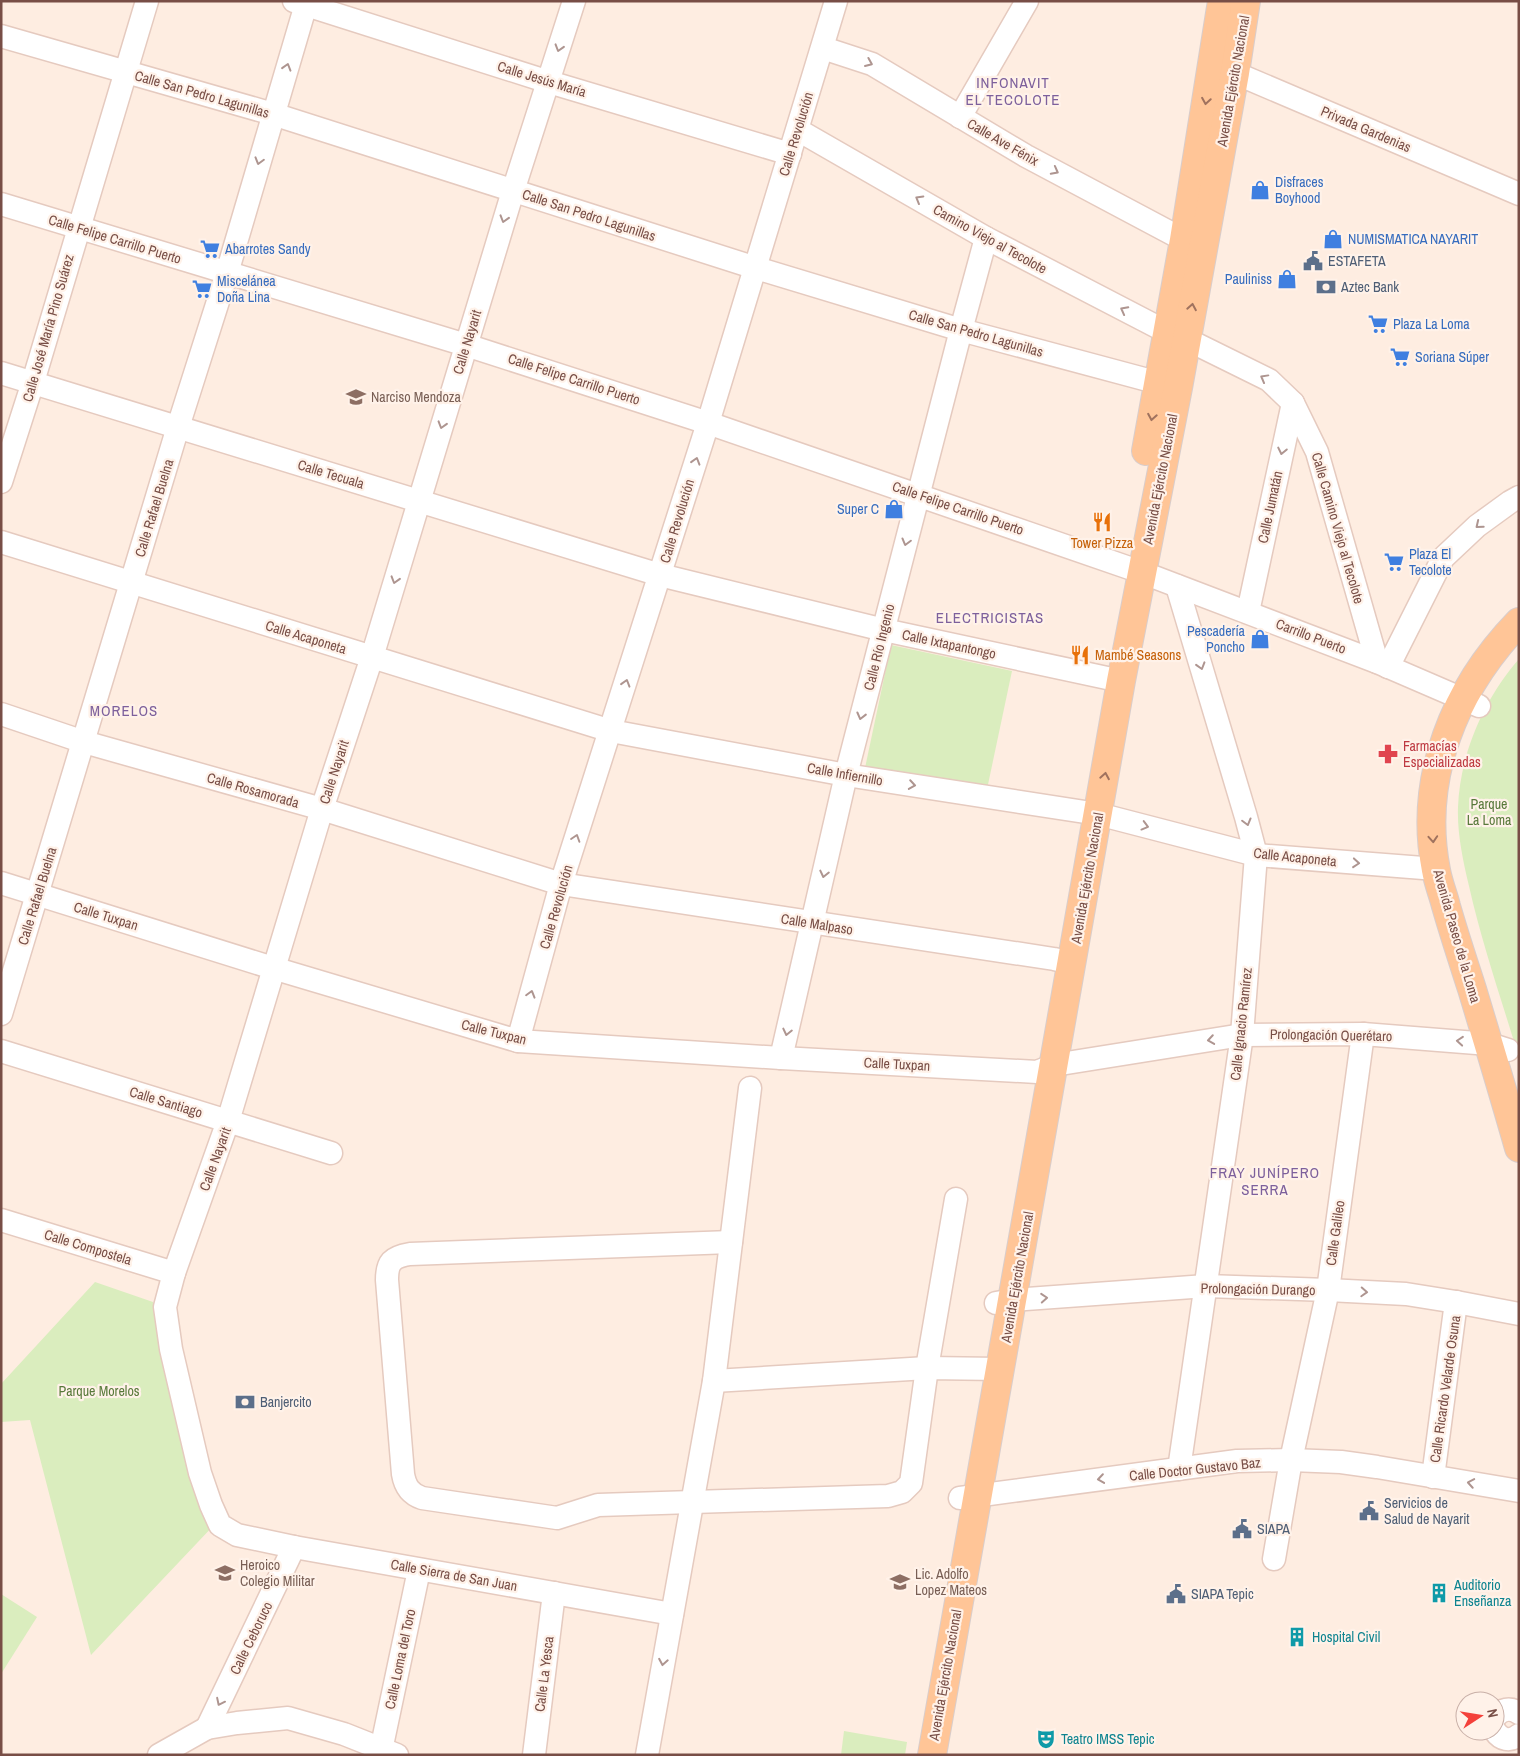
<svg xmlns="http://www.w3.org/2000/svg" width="1520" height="1756" font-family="'Archivo Narrow',sans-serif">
	<rect width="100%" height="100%" fill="#feede1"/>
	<g fill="#daedbe">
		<polygon points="891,645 1012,671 986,794 865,768"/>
		<path d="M1519,659V1058C1502,1001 1482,944 1469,886C1463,861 1457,833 1458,807C1460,754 1484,699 1519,659Z"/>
		<polygon points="95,1282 153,1302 158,1330 215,1524 91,1655 30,1420 1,1422 1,1384"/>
		<polygon points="1,1594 37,1617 1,1674"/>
		<polygon points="844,1731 907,1742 905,1755 841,1755"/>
	</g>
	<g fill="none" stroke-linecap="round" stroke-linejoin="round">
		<defs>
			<g id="minor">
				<polyline points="294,1 549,82 790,154"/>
				<polyline points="574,1 513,191 372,657 322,809 228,1121 174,1273 165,1307 171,1349 200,1473 211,1505 220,1525 237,1535 294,1547 672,1614"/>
				<polyline points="1,36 273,114 756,268 961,330 1174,387"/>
				<polyline points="823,48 872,64 1026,156 1184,240"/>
				<polyline points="1220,70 1235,73 1519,194"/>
				<polyline points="960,117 1027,1"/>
				<polyline points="798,130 986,238 1167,332 1186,339 1269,380 1293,403 1317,452 1377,662"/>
				<polyline points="1,204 466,345 708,423 1141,572 1377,662 1479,706"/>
				<polyline points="1,373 660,575 884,630 1121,681"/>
				<polyline points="1,482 33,382 147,1"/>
				<polyline points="1,542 611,731 846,775 1098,814 1256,855 1436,869"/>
				<polyline points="1177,586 1246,817 1256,855 1242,1035 1179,1469"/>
				<polyline points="1248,612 1293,403"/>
				<polyline points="1388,667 1443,558 1477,526 1510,502 1519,497"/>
				<polyline points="1,714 84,742 322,809 561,884 1054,959 1072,963"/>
				<polyline points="1,883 273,968 518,1041 781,1058 1037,1072 1054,1065 1242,1035 1363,1034 1489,1044 1508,1050"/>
				<polyline points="1,1014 178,427 227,273 307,1"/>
				<polyline points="518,1041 561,884 708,423 836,1"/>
				<polyline points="1,1051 331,1153"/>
				<polyline points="781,1058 846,775 961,330 986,238"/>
				<polyline points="1,1220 174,1273"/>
				<path d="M731,1242L410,1254C392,1257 387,1262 387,1280L403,1474C405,1486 410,1494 422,1498L557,1518L598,1505L888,1496L902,1492L911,1483L927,1368L956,1199"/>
				<polyline points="996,1303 1013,1300 1206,1286 1328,1290 1406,1294 1456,1302 1519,1314"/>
				<polyline points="714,1381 927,1368 1000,1369"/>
				<polyline points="1433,1477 1456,1302"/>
				<polyline points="960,1498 1237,1461 1291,1460 1341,1462 1377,1467 1519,1491"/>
				<polyline points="1274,1559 1291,1460 1328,1290 1363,1034"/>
				<path d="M1495,1717C1501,1709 1510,1707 1519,1713"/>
				<polyline points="207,1728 294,1547"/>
				<path d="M1495,1731C1501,1740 1510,1742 1519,1735"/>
				<polyline points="159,1755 207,1728 237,1723 288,1718 344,1734 397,1755"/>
				<polyline points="380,1755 419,1570"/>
				<polyline points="534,1755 554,1593"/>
				<polyline points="647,1755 714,1381 750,1088"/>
			</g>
			<g id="major">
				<polyline points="1146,451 1184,240 1222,1"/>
				<path d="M1519,622C1455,688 1418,777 1436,870C1438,882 1443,894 1446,906C1454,934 1463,961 1472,989C1488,1042 1504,1095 1519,1148"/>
				<polyline points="932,1755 1121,681 1178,388 1235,73 1246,1"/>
			</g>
		</defs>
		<use href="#minor" stroke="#e5cabf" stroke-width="25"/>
		<use href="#major" stroke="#d9cdcb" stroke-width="30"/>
		<use href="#minor" stroke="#fff" stroke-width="22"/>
		<use href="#major" stroke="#ffc597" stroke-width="28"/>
	</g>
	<defs><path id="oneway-chevron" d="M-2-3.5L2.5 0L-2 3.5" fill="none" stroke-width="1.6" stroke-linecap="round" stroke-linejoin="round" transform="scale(1.25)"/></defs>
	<g stroke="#ae9590">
		<use href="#oneway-chevron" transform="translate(559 48) rotate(107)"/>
		<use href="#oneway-chevron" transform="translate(869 63) rotate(23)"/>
		<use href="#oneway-chevron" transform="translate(287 67) rotate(-73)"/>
		<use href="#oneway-chevron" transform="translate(259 161) rotate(106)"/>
		<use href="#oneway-chevron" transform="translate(1055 171) rotate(28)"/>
		<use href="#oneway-chevron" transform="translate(919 199) rotate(-150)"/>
		<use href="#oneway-chevron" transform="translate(504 219) rotate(107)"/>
		<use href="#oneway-chevron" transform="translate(1124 310) rotate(-152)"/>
		<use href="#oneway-chevron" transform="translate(1264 378) rotate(-151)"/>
		<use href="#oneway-chevron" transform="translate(442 425) rotate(107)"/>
		<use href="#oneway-chevron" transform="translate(1282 451) rotate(102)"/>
		<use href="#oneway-chevron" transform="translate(696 461) rotate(-73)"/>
		<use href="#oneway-chevron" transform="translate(1479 525) rotate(141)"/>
		<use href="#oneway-chevron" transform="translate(906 542) rotate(105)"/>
		<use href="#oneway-chevron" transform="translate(395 580) rotate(107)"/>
		<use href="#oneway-chevron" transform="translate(1201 666) rotate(73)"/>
		<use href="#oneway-chevron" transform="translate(626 683) rotate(-73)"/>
		<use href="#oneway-chevron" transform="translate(861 716) rotate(104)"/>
		<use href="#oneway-chevron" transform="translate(912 785) rotate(9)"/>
		<use href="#oneway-chevron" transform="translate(1247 822) rotate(75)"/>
		<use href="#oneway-chevron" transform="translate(1145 826) rotate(15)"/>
		<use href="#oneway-chevron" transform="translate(576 838) rotate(-72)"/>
		<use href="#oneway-chevron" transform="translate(1356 863) rotate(5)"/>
		<use href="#oneway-chevron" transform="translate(824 874) rotate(103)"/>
		<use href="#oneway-chevron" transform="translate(531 994) rotate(-74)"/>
		<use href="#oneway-chevron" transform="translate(787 1032) rotate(103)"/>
		<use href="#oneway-chevron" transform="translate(1211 1040) rotate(171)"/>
		<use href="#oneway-chevron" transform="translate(1460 1041) rotate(-175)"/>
		<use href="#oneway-chevron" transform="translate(1364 1292) rotate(3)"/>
		<use href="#oneway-chevron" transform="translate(1044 1298) rotate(-4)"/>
		<use href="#oneway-chevron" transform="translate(1101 1479) rotate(172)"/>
		<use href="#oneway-chevron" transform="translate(1471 1483) rotate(-170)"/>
		<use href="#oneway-chevron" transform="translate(663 1662) rotate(100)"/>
		<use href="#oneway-chevron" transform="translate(220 1702) rotate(116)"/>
	</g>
	<g stroke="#a0725e">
		<use href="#oneway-chevron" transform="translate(1206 101) rotate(99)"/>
		<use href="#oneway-chevron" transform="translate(1192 307) rotate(-80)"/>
		<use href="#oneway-chevron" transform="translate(1152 417) rotate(100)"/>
		<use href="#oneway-chevron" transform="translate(1105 776) rotate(-80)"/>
		<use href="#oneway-chevron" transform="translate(1433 839) rotate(86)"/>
	</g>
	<defs>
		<symbol id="shop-bare" viewBox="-9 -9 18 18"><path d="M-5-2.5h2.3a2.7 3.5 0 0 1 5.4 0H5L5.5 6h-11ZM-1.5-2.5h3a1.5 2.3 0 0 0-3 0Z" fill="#3f7fe0" stroke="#fff2e9" stroke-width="2.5" paint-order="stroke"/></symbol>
		<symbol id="supermarket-bare" viewBox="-9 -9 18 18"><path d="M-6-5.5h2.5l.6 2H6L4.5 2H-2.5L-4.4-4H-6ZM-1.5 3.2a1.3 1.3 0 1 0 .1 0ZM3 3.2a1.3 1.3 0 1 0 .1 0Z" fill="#3f7fe0" stroke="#fff2e9" stroke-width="2.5" paint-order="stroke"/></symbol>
		<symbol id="civic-bare" viewBox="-9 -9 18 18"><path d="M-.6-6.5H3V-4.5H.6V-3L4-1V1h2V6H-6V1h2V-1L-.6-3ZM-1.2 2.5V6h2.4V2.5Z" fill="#5c6f8a" stroke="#fff2e9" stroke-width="2.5" paint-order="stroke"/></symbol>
		<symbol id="bank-bare" viewBox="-9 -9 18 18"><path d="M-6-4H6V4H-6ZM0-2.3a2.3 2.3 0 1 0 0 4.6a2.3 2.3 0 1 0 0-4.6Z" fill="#5c6f8a" stroke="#fff2e9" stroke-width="2.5" paint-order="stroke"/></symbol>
		<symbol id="school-bare" viewBox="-9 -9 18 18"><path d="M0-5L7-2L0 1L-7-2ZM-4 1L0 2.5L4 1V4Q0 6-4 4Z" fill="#8d6e63" stroke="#fff2e9" stroke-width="2.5" paint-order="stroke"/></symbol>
		<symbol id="restaurant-bare" viewBox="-9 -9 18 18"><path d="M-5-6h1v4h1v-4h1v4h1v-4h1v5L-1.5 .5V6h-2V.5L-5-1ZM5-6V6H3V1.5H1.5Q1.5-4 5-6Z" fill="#e8710a" stroke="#fff2e9" stroke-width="2.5" paint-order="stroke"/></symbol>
		<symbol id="pharmacy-bare" viewBox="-9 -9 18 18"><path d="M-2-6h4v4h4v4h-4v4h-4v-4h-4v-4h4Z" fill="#e0444e" stroke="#fff2e9" stroke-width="2.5" paint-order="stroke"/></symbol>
		<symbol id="building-bare" viewBox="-9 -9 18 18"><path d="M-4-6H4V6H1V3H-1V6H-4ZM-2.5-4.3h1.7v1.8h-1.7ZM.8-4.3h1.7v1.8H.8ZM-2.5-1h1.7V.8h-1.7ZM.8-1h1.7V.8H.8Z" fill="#0f9aa8" stroke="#fff2e9" stroke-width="2.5" paint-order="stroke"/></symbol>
		<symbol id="theatre-bare" viewBox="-9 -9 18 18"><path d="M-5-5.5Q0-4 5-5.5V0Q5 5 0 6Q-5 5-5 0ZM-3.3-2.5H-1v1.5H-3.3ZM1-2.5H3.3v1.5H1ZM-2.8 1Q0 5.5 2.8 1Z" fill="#0f9aa8" stroke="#fff2e9" stroke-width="2.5" paint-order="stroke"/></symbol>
	</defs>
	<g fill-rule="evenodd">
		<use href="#shop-bare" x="1246" y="176" width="28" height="28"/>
		<use href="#shop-bare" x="1319" y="225" width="28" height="28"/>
		<use href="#supermarket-bare" x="196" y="235" width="28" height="28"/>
		<use href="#civic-bare" x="1299" y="247" width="28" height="28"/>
		<use href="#shop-bare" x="1273" y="265" width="28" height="28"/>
		<use href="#bank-bare" x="1312" y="273" width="28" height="28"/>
		<use href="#supermarket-bare" x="188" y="275" width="28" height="28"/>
		<use href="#supermarket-bare" x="1364" y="310" width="28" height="28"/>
		<use href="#supermarket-bare" x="1386" y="343" width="28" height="28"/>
		<use href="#school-bare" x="342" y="383" width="28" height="28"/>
		<use href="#shop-bare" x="880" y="495" width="28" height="28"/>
		<use href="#restaurant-bare" x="1088" y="508" width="28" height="28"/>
		<use href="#supermarket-bare" x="1380" y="548" width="28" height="28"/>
		<use href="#shop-bare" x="1246" y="625" width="28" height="28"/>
		<use href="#restaurant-bare" x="1066" y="641" width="28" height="28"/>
		<use href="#pharmacy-bare" x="1374" y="740" width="28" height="28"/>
		<use href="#bank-bare" x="231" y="1388" width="28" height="28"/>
		<use href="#civic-bare" x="1355" y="1497" width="28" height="28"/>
		<use href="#civic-bare" x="1228" y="1515" width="28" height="28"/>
		<use href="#school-bare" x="211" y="1559" width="28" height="28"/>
		<use href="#school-bare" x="886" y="1568" width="28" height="28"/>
		<use href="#building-bare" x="1425" y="1579" width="28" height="28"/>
		<use href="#civic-bare" x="1162" y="1580" width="28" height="28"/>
		<use href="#building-bare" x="1283" y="1623" width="28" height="28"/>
		<use href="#theatre-bare" x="1032" y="1725" width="28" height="28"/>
	</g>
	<g text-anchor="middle" stroke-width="4.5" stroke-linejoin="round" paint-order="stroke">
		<g font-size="14" fill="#784e46" stroke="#fff2e9">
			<text transform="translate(542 79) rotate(17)" y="5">Calle Jesús María</text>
			<text transform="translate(1233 81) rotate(-80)" y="5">Avenida Ejército Nacional</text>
			<text transform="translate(202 94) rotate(16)" y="5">Calle San Pedro Lagunillas</text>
			<text transform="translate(1366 129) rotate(23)" y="5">Privada Gardenias</text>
			<text transform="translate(796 134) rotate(-73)" y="5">Calle Revolución</text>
			<text transform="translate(1003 142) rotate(30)" y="5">Calle Ave Fénix</text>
			<text transform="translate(589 215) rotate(18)" y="5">Calle San Pedro Lagunillas</text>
			<text transform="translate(115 239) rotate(17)" y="5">Calle Felipe Carrillo Puerto</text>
			<text transform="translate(990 239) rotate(29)" y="5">Camino Viejo al Tecolote</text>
			<text transform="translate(48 328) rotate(-74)" y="5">Calle José María Pino Suárez</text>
			<text transform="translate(976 333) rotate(16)" y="5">Calle San Pedro Lagunillas</text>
			<text transform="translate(467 342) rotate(-73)" y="5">Calle Nayarit</text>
			<text transform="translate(574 379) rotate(18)" y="5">Calle Felipe Carrillo Puerto</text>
			<text transform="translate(331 474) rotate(17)" y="5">Calle Tecuala</text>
			<text transform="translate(1160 479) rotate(-79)" y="5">Avenida Ejército Nacional</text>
			<text transform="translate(1270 507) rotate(-78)" y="5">Calle Jumatán</text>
			<text transform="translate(154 508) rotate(-73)" y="5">Calle Rafael Buelna</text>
			<text transform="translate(958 508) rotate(19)" y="5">Calle Felipe Carrillo Puerto</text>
			<text transform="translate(677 521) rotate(-73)" y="5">Calle Revolución</text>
			<text transform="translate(1338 528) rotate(74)" y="5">Calle Camino Viejo al Tecolote</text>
			<text transform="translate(1311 636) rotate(21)" y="5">Carrillo Puerto</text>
			<text transform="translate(306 637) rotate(17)" y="5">Calle Acaponeta</text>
			<text transform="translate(949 644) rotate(12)" y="5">Calle Ixtapantongo</text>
			<text transform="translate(879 647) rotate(-76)" y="5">Calle Río Ingenio</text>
			<text transform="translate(334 772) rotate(-72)" y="5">Calle Nayarit</text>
			<text transform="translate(845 774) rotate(10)" y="5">Calle Infiernillo</text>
			<text transform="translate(253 790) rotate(16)" y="5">Calle Rosamorada</text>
			<text transform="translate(1295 857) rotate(6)" y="5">Calle Acaponeta</text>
			<text transform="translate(1087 878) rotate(-80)" y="5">Avenida Ejército Nacional</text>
			<text transform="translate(37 896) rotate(-73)" y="5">Calle Rafael Buelna</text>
			<text transform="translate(556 907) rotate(-74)" y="5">Calle Revolución</text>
			<text transform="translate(106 916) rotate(17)" y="5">Calle Tuxpan</text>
			<text transform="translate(817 924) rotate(9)" y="5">Calle Malpaso</text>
			<text transform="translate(1457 936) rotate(74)" y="5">Avenida Paseo de la Loma</text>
			<text transform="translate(1241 1024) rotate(-84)" y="5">Calle Ignacio Ramírez</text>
			<text transform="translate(494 1032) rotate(14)" y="5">Calle Tuxpan</text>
			<text transform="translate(1331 1035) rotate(1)" y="5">Prolongación Querétaro</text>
			<text transform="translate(897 1064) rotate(3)" y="5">Calle Tuxpan</text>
			<text transform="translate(166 1102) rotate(17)" y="5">Calle Santiago</text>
			<text transform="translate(215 1159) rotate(-70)" y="5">Calle Nayarit</text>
			<text transform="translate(1335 1233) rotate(-82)" y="5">Calle Galileo</text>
			<text transform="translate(88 1247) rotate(17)" y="5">Calle Compostela</text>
			<text transform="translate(1017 1277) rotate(-80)" y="5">Avenida Ejército Nacional</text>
			<text transform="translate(1258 1289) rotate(1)" y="5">Prolongación Durango</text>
			<text transform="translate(1445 1389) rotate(-82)" y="5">Calle Ricardo Velarde Osuna</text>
			<text transform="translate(1195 1469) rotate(-6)" y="5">Calle Doctor Gustavo Baz</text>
			<text transform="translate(454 1575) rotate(10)" y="5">Calle Sierra de San Juan</text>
			<text transform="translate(251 1638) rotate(-64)" y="5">Calle Ceboruco</text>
			<text transform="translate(400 1659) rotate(-78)" y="5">Calle Loma del Toro</text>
			<text transform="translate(544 1674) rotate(-83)" y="5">Calle La Yesca</text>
			<text transform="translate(945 1675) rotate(-80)" y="5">Avenida Ejército Nacional</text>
		</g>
		<g font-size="14" fill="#366cbe" stroke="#fff2e9" text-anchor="start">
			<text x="1275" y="187">Disfraces<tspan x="1275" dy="16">Boyhood</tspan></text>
			<text x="1348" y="244">NUMISMATICA NAYARIT</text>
			<text x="225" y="254">Abarrotes Sandy</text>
			<text x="1272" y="284" text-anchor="end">Pauliniss</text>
			<text x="217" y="286">Miscelánea<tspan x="217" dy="16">Doña Lina</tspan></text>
			<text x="1393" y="329">Plaza La Loma</text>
			<text x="1415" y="362">Soriana Súper</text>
			<text x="879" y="514" text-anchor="end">Super C</text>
			<text x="1409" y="559">Plaza El<tspan x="1409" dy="16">Tecolote</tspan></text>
			<text x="1245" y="636" text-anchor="end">Pescadería<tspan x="1245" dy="16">Poncho</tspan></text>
		</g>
		<g font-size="14" fill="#4e5e75" stroke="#fff2e9" text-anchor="start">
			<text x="1328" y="266">ESTAFETA</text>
			<text x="1341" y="292">Aztec Bank</text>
			<text x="260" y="1407">Banjercito</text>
			<text x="1384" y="1508">Servicios de<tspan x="1384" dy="16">Salud de Nayarit</tspan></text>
			<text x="1257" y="1534">SIAPA</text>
			<text x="1191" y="1599">SIAPA Tepic</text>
		</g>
		<g font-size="14" fill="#785e54" stroke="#fff2e9" text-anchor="start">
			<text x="371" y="402">Narciso Mendoza</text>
			<text x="240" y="1570">Heroico<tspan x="240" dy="16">Colegio Militar</tspan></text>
			<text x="915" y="1579">Lic. Adolfo<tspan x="915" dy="16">Lopez Mateos</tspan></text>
		</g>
		<g font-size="14" fill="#c56008" stroke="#fff2e9">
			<text x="1102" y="548">Tower Pizza</text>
			<text x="1095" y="660" text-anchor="start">Mambé Seasons</text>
		</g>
		<g font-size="14" fill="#be3a42" stroke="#fff2e9" text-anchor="start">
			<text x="1403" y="751">Farmacías<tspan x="1403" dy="16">Especializadas</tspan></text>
		</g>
		<g font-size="14" fill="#58793a" stroke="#fff2e9">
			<text x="1489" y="809">Parque<tspan x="1489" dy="16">La Loma</tspan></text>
			<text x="99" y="1396">Parque Morelos</text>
		</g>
		<g font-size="14" fill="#0d838f" stroke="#fff2e9" text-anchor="start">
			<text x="1454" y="1590">Auditorio<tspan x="1454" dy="16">Enseñanza</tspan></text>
			<text x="1312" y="1642">Hospital Civil</text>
			<text x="1061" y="1744">Teatro IMSS Tepic</text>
		</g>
		<g font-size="15" letter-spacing="1" fill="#7d609c" stroke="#fff2e9">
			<text x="1013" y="88">INFONAVIT<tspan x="1013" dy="17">EL TECOLOTE</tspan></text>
			<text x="990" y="623">ELECTRICISTAS</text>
			<text x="124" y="716">MORELOS</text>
			<text x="1265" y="1178">FRAY JUNÍPERO<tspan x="1265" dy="17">SERRA</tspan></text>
		</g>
	</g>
	<rect width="1520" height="1756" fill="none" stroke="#784e46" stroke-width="5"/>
	<g transform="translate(1480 1716) rotate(78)"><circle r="24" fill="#fff2e9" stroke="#c9b0a8"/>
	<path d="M0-4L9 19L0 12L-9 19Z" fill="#f4413b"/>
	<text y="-8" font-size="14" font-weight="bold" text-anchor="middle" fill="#784e46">N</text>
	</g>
</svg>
